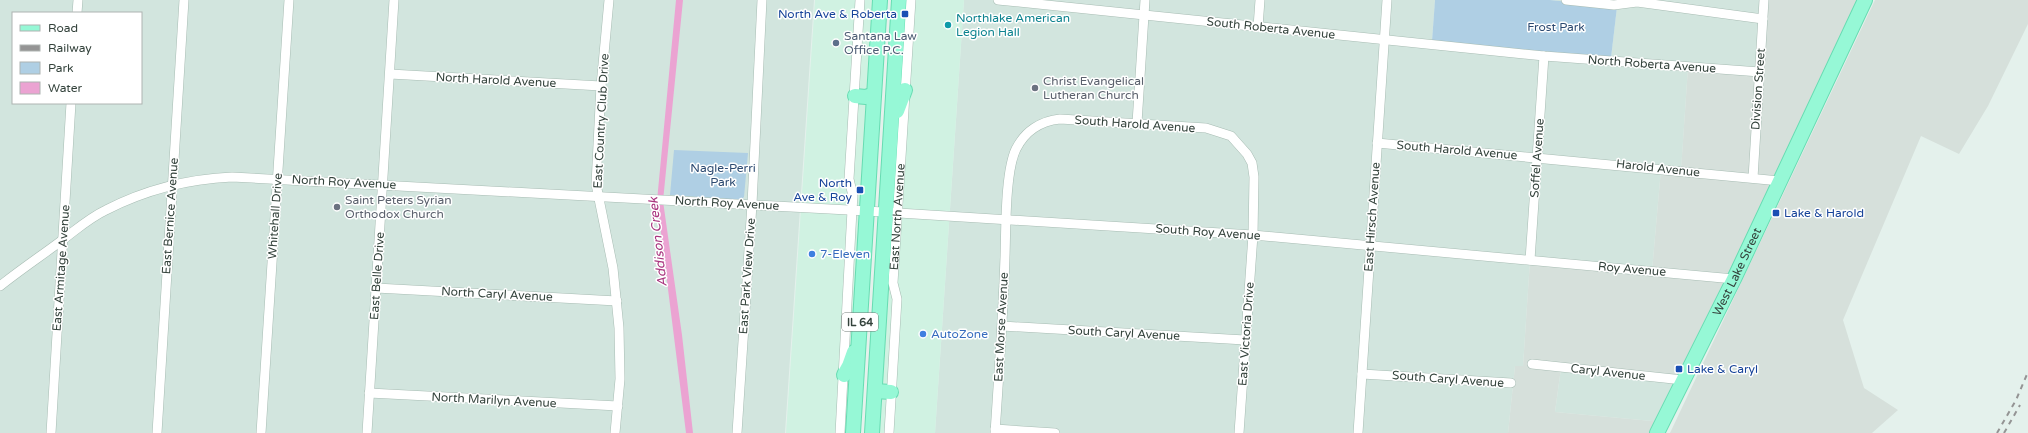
<svg xmlns="http://www.w3.org/2000/svg" width="2028" height="433" font-family="'Varela Round',sans-serif">
	<rect width="100%" height="100%" fill="#e4f1ec"/>
	<g fill="#d2e5de" fill-rule="evenodd">
		<path d="M0,0H814L785,433H0ZM13,13H141V103H13Z"/>
		<polygon points="964,0 998,0 1688,67 1681,171 1661,169 1652,271 1530,260 1523,366 1515,366 1508,433 935,433"/>
		<polygon points="1014,0 1435,0 1432,41"/>
		<polygon points="1550,0 1762,0 1758,71 1611,58 1617,7"/>
		<polygon points="1561,368 1683,380 1663,422 1555,412"/>
	</g>
	<g fill="#d0f2e2">
		<polygon points="815,0 880,0 853,433 786,433"/>
		<polygon points="899,0 964,0 935,433 872,433"/>
	</g>
	<g fill="#d6e0db">
		<polygon points="1764,0 1864,0 1683,380 1561,368 1555,412 1663,422 1657,433 1508,433 1515,366 1523,366 1530,260 1652,271 1661,169 1681,170 1688,67 1759,72"/>
		<polygon points="1875,0 2028,0 2028,24 1988,106 1959,154 1921,136 1843,320 1864,388 1898,410 1872,433 1670,433"/>
	</g>
	<g fill="#afcfe4">
		<polygon points="1435,0 1550,0 1617,7 1611,58 1432,41"/>
		<polygon points="674,150 748,153 744,197 740,200 670,195"/>
	</g>
	<polygon fill="#eba3d2" points="676,0 683,0 663,201 682,335 693,433 686,433 657,201"/>
	<g fill="none" stroke-linecap="round" stroke-linejoin="round">
		<defs>
			<g id="street">
				<polyline points="609,0 601,86 596,184 613,268 619,328 620,379 615,433"/>
				<polyline points="998,0 1544,56 1760,72"/>
				<polyline points="1566,0 1614,5 1637,2 1763,19"/>
				<polyline points="77,13 78,0"/>
				<polyline points="1258,27 1260,0"/>
				<polyline points="390,74 601,86"/>
				<polyline points="1137,123 1145,0"/>
				<polyline points="1377,143 1780,181"/>
				<polyline points="1753,178 1764,0"/>
				<polyline points="1530,260 1544,56"/>
				<path d="M0,286C20,270 41,256 61,241C76,230 89,218 106,210C145,190 188,179 232,177L867,211L1253,235L1734,279"/>
				<polyline points="376,288 617,301"/>
				<polyline points="1002,326 1245,340"/>
				<polyline points="1532,364 1683,380"/>
				<polyline points="1362,374 1511,383"/>
				<polyline points="369,393 618,406"/>
				<polyline points="995,429 1055,433"/>
				<polyline points="51,433 71,103"/>
				<polyline points="157,433 184,0"/>
				<polyline points="261,433 289,0"/>
				<polyline points="367,433 394,0"/>
				<polyline points="737,433 752,204 762,0"/>
				<polyline points="840,433 852,210 853,196 849,179 860,0"/>
				<path id="s1" d="M889,433L897,299L893,283L911,0"/>
				<path d="M995,433C999,374 1003,316 1005,257C1006,229 1005,172 1016,149C1025,131 1041,121 1060,119L1206,128L1231,136L1247,154L1252,163L1254,177L1253,235L1239,433"/>
				<polyline points="1358,433 1387,0"/>
			</g>
			<g id="primary">
				<polyline points="855,96 866,97 874,94"/>
				<polyline points="897,111 905,90"/>
				<polyline points="844,375 849,366 854,352"/>
				<polyline points="875,391 891,392"/>
				<polyline points="853,433 880,0"/>
				<polyline points="872,433 899,0"/>
				<path id="s2" d="M1657,433L1734,279L1865,0"/>
			</g>
		</defs>
		<use href="#street" stroke="#a7bcb3" stroke-width="10"/>
		<use href="#primary" stroke="#67dcb2" stroke-width="16"/>
		<use href="#street" stroke="#fff" stroke-width="9"/>
		<use href="#primary" stroke="#96f8d6" stroke-width="14"/>
		<g stroke="#949494" stroke-width="2" stroke-dasharray="5 5" stroke-linecap="butt">
			<polyline points="1997,433 2016,400 2028,372"/>
			<polyline points="2004,433 2020,405"/>
		</g>
	</g>
	<g fill="#1a4fb4" stroke="#fff" stroke-width="1.5">
		<rect x="901" y="10" width="8" height="8" rx="2"/>
		<rect x="856" y="186" width="8" height="8" rx="2"/>
		<rect x="1772" y="209" width="8" height="8" rx="2"/>
		<rect x="1675" y="365" width="8" height="8" rx="2"/>
	</g>
	<circle fill="#0f9aa8" stroke="#fff" stroke-width="1.5" cx="948" cy="25" r="4"/>
	<circle fill="#5c6f8a" stroke="#fff" stroke-width="1.5" cx="836" cy="43" r="4"/>
	<g fill="#6b7280" stroke="#fff" stroke-width="1.5">
		<circle cx="1035" cy="88" r="4"/>
		<circle cx="337" cy="207" r="4"/>
	</g>
	<g fill="#3f7fe0" stroke="#fff" stroke-width="1.5">
		<circle cx="812" cy="254" r="4"/>
		<circle cx="923" cy="334" r="4"/>
	</g>
	<g text-anchor="middle" stroke-width="3" stroke-linejoin="round" paint-order="stroke">
		<rect fill="#fff" stroke="#717b76" stroke-width="1" x="842" y="313" width="36" height="18" rx="3"/>
		<g font-size="11" font-weight="bold" fill="#34433c">
			<text x="860" y="326">IL 64</text>
		</g>
		<g font-size="12" fill="#164399" stroke="#fff" text-anchor="end">
			<text x="897" y="18">North Ave &amp; Roberta</text>
			<text x="852" y="187">North<tspan x="852" dy="14">Ave &amp; Roy</tspan></text>
			<text x="1784" y="217" text-anchor="start">Lake &amp; Harold</text>
			<text x="1687" y="373" text-anchor="start">Lake &amp; Caryl</text>
		</g>
		<g font-size="12" fill="#0d838f" stroke="#fff" text-anchor="start">
			<text x="956" y="22">Northlake American<tspan x="956" dy="14">Legion Hall</tspan></text>
		</g>
		<g font-size="12" fill="#2c4a71" stroke="#fff">
			<text x="1556" y="31">Frost Park</text>
			<text x="723" y="172">Nagle-Perri<tspan x="723" dy="14">Park</tspan></text>
		</g>
		<g font-size="12" fill="#34433c" stroke="#fff">
			<text transform="translate(1271 28) rotate(6)" y="4">South Roberta Avenue</text>
			<text transform="translate(1652 64) rotate(4)" y="4">North Roberta Avenue</text>
			<text transform="translate(496 80) rotate(3)" y="4">North Harold Avenue</text>
			<text transform="translate(1758 89) rotate(-86)" y="4">Division Street</text>
			<text transform="translate(601 121) rotate(-87)" y="4">East Country Club Drive</text>
			<text transform="translate(1135 124) rotate(4)" y="4">South Harold Avenue</text>
			<text transform="translate(1457 150) rotate(5)" y="4">South Harold Avenue</text>
			<text transform="translate(1537 158) rotate(-86)" y="4">Soffel Avenue</text>
			<text transform="translate(1658 168) rotate(6)" y="4">Harold Avenue</text>
			<text transform="translate(344 182) rotate(3)" y="4">North Roy Avenue</text>
			<text transform="translate(727 203) rotate(3)" y="4">North Roy Avenue</text>
			<text transform="translate(170 216) rotate(-86)" y="4">East Bernice Avenue</text>
			<text transform="translate(275 216) rotate(-86)" y="4">Whitehall Drive</text>
			<text dy="4" stroke="none"><textPath href="#s1" startOffset="217">East North Avenue</textPath></text>
			<text transform="translate(1372 217) rotate(-86)" y="4">East Hirsch Avenue</text>
			<text transform="translate(1208 232) rotate(4)" y="4">South Roy Avenue</text>
			<text transform="translate(61 268) rotate(-86)" y="4">East Armitage Avenue</text>
			<text transform="translate(1632 269) rotate(5)" y="4">Roy Avenue</text>
			<text dy="4" stroke="none"><textPath href="#s2" startOffset="180">West Lake Street</textPath></text>
			<text transform="translate(377 276) rotate(-86)" y="4">East Belle Drive</text>
			<text transform="translate(747 276) rotate(-86)" y="4">East Park View Drive</text>
			<text transform="translate(497 294) rotate(3)" y="4">North Caryl Avenue</text>
			<text transform="translate(1001 327) rotate(-87)" y="4">East Morse Avenue</text>
			<text transform="translate(1124 333) rotate(3)" y="4">South Caryl Avenue</text>
			<text transform="translate(1246 334) rotate(-86)" y="4">East Victoria Drive</text>
			<text transform="translate(1608 372) rotate(6)" y="4">Caryl Avenue</text>
			<text transform="translate(1448 379) rotate(4)" y="4">South Caryl Avenue</text>
			<text transform="translate(494 400) rotate(3)" y="4">North Marilyn Avenue</text>
		</g>
		<g font-size="12" fill="#4e5e75" stroke="#fff" text-anchor="start">
			<text x="844" y="40">Santana Law<tspan x="844" dy="14">Office P.C.</tspan></text>
		</g>
		<g font-size="12" fill="#5b616d" stroke="#fff" text-anchor="start">
			<text x="1043" y="85">Christ Evangelical<tspan x="1043" dy="14">Lutheran Church</tspan></text>
			<text x="345" y="204">Saint Peters Syrian<tspan x="345" dy="14">Orthodox Church</tspan></text>
		</g>
		<g font-size="12" fill="#366cbe" stroke="#fff" text-anchor="start">
			<text x="820" y="258">7-Eleven</text>
			<text x="931" y="338">AutoZone</text>
		</g>
		<g font-size="13" font-style="italic" fill="#a8347e" stroke="#fff">
			<text transform="translate(657 242) rotate(-96)" y="5">Addison Creek</text>
		</g>
	</g>
	<rect x="12" y="12" width="130" height="92" fill="#ffffff" stroke="#aeb4b1"/>
	<rect x="20" y="25" width="20" height="6" fill="#96f8d6" stroke="#aeb4b1"/>
	<text x="48" y="32" font-size="12" fill="#34433c">Road</text>
	<rect x="20" y="45" width="20" height="6" fill="#949494" stroke="#aeb4b1"/>
	<text x="48" y="52" font-size="12" fill="#34433c">Railway</text>
	<rect x="20" y="62" width="20" height="12" fill="#afcfe4" stroke="#aeb4b1"/>
	<text x="48" y="72" font-size="12" fill="#34433c">Park</text>
	<rect x="20" y="82" width="20" height="12" fill="#eba3d2" stroke="#aeb4b1"/>
	<text x="48" y="92" font-size="12" fill="#34433c">Water</text>
</svg>
